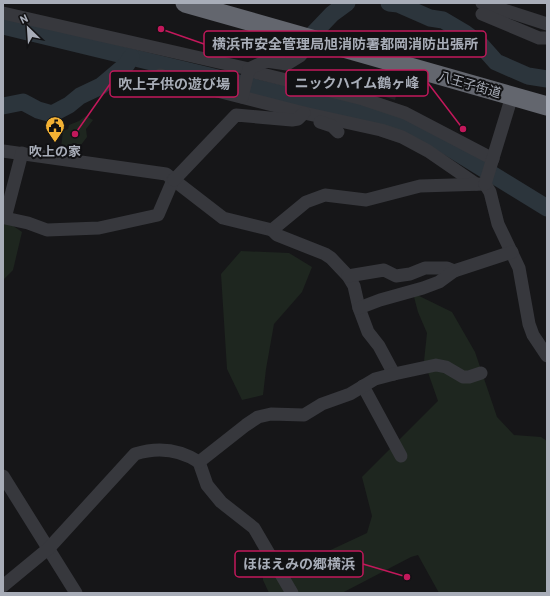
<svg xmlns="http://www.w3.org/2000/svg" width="550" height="596" font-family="Barlow,'Noto Sans JP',sans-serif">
	<rect width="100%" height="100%" fill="#161618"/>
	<polygon fill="#222225" points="381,69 402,75 395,100 373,93"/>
	<g fill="#1e261f">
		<polygon points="86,116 93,120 86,129 87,137 77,150 76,146 68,149 61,148 63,131 68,129 69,125 79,121"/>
		<polygon points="3,219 22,232 13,270 3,280"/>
		<polygon points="241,251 289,253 312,267 302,292 274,324 266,369 263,395 242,400 227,369 221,274"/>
		<polygon points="413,293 452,312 475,352 497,417 514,435 541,437 547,441 547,593 439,593 418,555 411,557 342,593 269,593 263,580 262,555 267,543 285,561 305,562 367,533 372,516 362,477 438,401 424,361 427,333 418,312"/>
	</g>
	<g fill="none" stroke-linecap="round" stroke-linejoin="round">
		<g stroke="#2c353c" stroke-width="17">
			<polyline points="389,3 398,4 430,18 443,20 465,33 480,44 496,62 528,76 547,79"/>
			<polyline points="3,26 304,99 382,116 430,136 547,208"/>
			<polyline points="311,36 332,14 347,3"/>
			<polyline points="3,106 23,102 38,110 52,114 69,105 80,96 101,86 127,64 131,57"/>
		</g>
		<g stroke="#37383d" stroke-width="13">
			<polyline points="482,3 547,24"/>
			<polyline points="3,13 249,69 258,73 363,99 405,113 493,159"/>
			<polyline points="482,14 539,38 547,38"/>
			<polyline points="158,81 160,75 178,81 304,113 381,130 402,137 428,151 476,184"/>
			<polyline points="242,97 249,69 266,61 287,64 300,56 314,40"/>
			<polyline points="320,122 332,126 338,132"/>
			<polyline points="3,151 166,174 223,218 272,230 306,202 325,195 366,200 420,186 485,184"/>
			<polyline points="22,153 5,218 28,223 47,230 99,228 158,215 173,180"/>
			<polyline points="174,180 236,115 292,120 298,119 304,113"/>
			<polyline points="485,184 490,192 498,224 519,268 529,324 533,335 547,356"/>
			<polyline points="485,184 512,96"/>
			<polyline points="272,230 277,235 325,254 331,258 348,276 354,286 359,308 368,332 379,346 394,374"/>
			<polyline points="348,276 384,270 396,276 410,274 425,268 447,268 454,271 512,252"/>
			<polyline points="359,308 380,300 423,288 439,282 454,271"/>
			<polyline points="363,386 401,456"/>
			<polyline points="199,462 207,485 221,502 254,528 292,593"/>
			<polyline points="3,476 76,593"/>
			<path d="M3,586L49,548L135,454C157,447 179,449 199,462L246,425L258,417L271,414L304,415L322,404L350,394L375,379L394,374L436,365L446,367L463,377H469L481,373"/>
		</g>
		<polyline stroke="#63666e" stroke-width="19" points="185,3 547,106"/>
	</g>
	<defs>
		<symbol id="civic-pin" viewBox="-11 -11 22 30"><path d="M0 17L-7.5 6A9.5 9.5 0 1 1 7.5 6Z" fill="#f2b134" stroke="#111113"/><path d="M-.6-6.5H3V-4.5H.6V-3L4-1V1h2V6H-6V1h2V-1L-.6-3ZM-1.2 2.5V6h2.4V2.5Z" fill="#111"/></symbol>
	</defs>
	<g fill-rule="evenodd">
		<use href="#civic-pin" x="44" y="115" width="22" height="30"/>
	</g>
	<g text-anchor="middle" stroke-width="4" stroke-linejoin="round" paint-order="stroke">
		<g font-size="13" fill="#a8adb8" stroke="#111113">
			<text transform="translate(470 84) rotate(16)" y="5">八王子街道</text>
		</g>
		<g font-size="13" font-weight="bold" fill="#a8adb8" stroke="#111113">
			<text x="55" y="156">吹上の家</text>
		</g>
	</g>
	<path fill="none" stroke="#c2185b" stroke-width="1.5" d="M161 29L204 44M463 129L428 83M75 134L110 84M407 577L363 564"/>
	<g fill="#c2185b" stroke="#111113" stroke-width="1.5">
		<circle cx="161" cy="29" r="4"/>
		<circle cx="463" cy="129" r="4"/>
		<circle cx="75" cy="134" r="4"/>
		<circle cx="407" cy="577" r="4"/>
	</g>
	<g fill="#111113" stroke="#c2185b" stroke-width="1.5">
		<rect x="204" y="31" width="282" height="26" rx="4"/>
		<rect x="286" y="70" width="142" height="26" rx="4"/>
		<rect x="110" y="71" width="128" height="26" rx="4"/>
		<rect x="235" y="551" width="128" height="26" rx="4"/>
	</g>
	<g font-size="14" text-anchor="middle" font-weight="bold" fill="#a8adb8">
		<text x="345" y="49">横浜市安全管理局旭消防署都岡消防出張所</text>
		<text x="357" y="88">ニックハイム鶴ヶ峰</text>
		<text x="174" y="89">吹上子供の遊び場</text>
		<text x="299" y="569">ほほえみの郷横浜</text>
	</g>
	<rect width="550" height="596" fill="none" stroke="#a8adb8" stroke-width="8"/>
	<g transform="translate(28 28) rotate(335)" stroke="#111113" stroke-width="3" paint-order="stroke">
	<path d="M0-3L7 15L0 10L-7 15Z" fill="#a8adb8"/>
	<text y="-6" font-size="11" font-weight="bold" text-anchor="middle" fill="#a8adb8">N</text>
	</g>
</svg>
